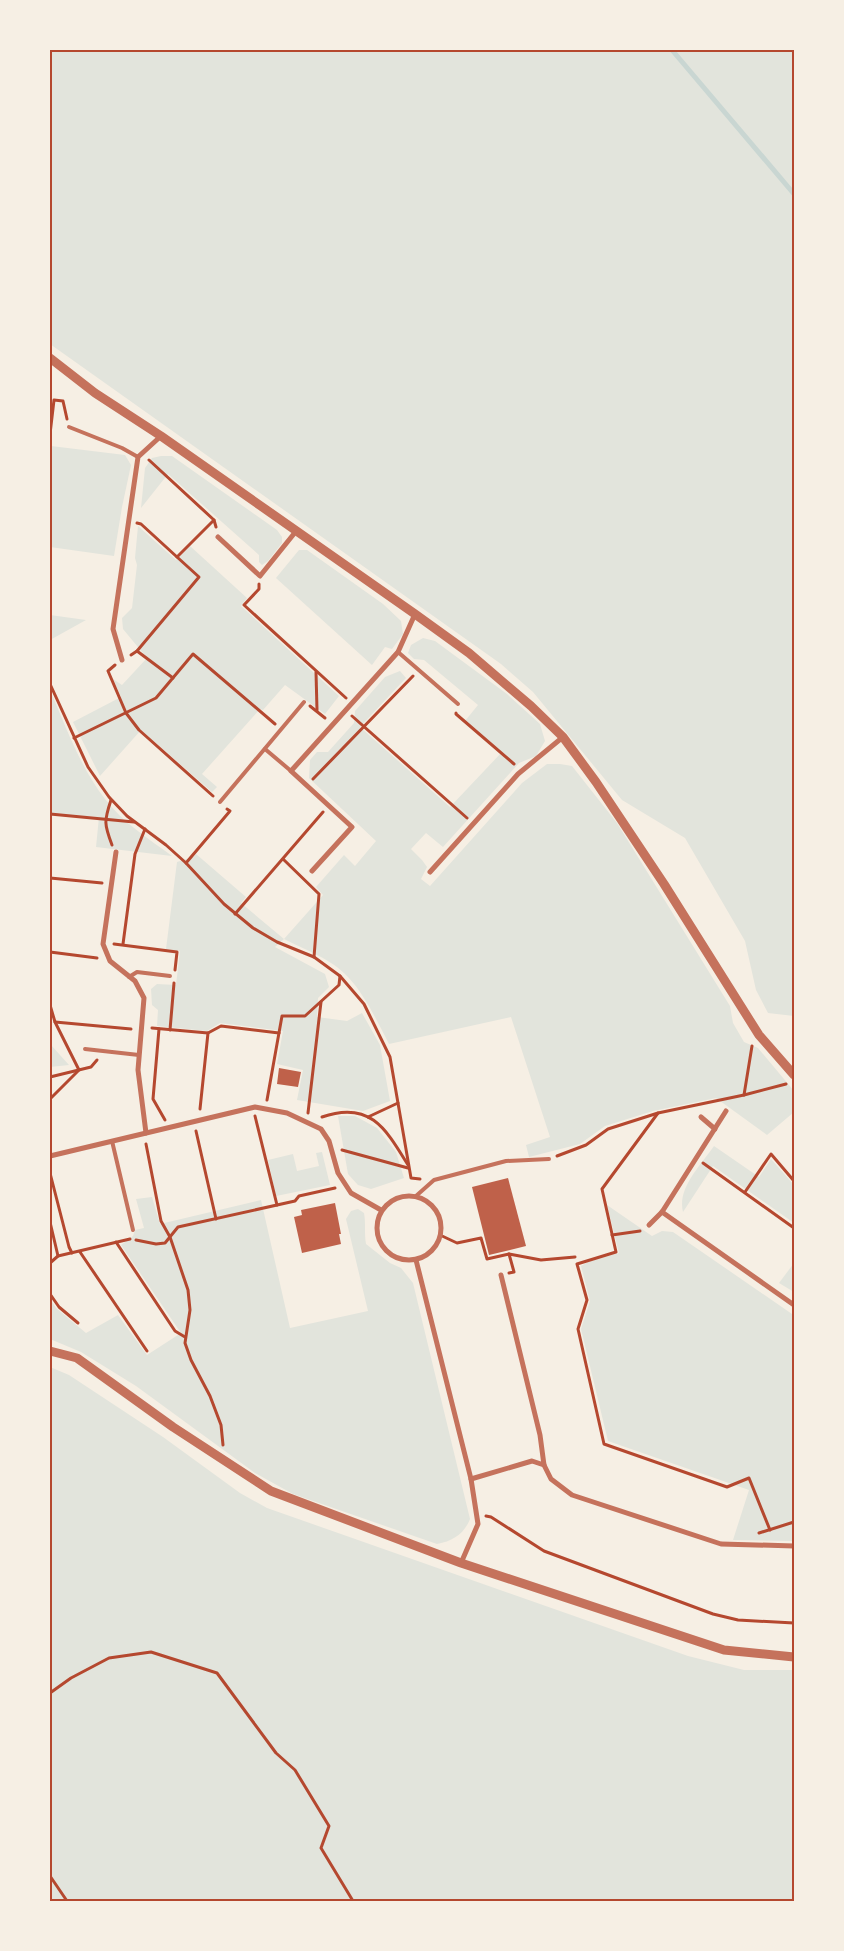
<svg xmlns="http://www.w3.org/2000/svg" width="844" height="1951" font-family="'Golos Text',sans-serif">
	<rect width="100%" height="100%" fill="#f6efe4"/>
	<g fill="#e2e4dc">
		<polygon points="50,50 794,50 794,1016 768,1013 756,990 745,941 685,838 622,800 533,692 501,664 50,344"/>
		<polygon points="50,441 51,441 51,446 125,455 131,465 122,507 114,556 50,547"/>
		<polygon points="161,456 172,456 277,530 282,537 282,543 268,561 262,565 259,562 259,555 168,474 141,508 145,468 152,458"/>
		<polygon points="138,526 176,560 190,546 247,598 241,606 339,696 325,714 285,685 263,710 260,709 202,774 217,787 212,792 141,730 100,776 73,722 121,697 113,679 122,685 147,658 123,629 122,618 132,608 137,565 135,558"/>
		<polygon points="299,550 307,550 383,604 401,621 403,634 392,649 385,647 372,665 276,578"/>
		<polygon points="50,615 86,620 50,640"/>
		<path d="M423,638L435,641L507,694L540,724L545,741L536,756L519,763L443,847L426,833L411,849L422,860L427,867L421,879L430,886L522,783L547,764H560L572,766L617,823L730,1006L733,1023L744,1042L758,1048L794,1091V1112L767,1135L716,1098L653,1111L605,1126L580,1144L529,1157L526,1145L550,1137L511,1017L389,1044C377,1021 365,995 348,977C332,959 305,950 284,939L275,947L325,974L329,987L318,998L317,1017L347,1021L362,1013L380,1045L390,1101L363,1111L297,1100L303,1070L277,1064L283,1031L220,1023L207,1031L157,1026L158,1010L152,1005L151,989L157,984L176,985L180,951L166,949L177,862L193,857L196,854L246,897L241,903L284,939L323,895L316,887L344,855L355,866L376,841L309,778L310,760L317,752H328L354,723L355,711L385,677L400,671L406,678L360,727L450,807L502,752L465,721L478,705L424,660L414,659L408,653L411,645Z"/>
		<path d="M50,690C66,727 80,767 105,799C122,822 149,839 172,856L96,847L99,817L50,814Z"/>
		<polygon points="50,1043 51,1045 69,1065 50,1067"/>
		<polygon points="338,1116 355,1116 377,1128 396,1152 404,1178 371,1189 358,1185 348,1174"/>
		<path d="M714,1146L759,1177L771,1159L794,1185V1223L713,1166L683,1212C677,1188 701,1165 714,1146Z"/>
		<polygon points="322,1152 330,1185 276,1196 268,1160 293,1154 297,1171 319,1166 316,1153"/>
		<path d="M152,1197L160,1224L261,1200L290,1328L368,1311L346,1219L351,1211L358,1209L364,1213C366,1224 364,1233 366,1244L390,1263L401,1268L413,1283L470,1519C464,1534 453,1541 437,1544L293,1494L255,1473L136,1386L81,1352L50,1339V1299L56,1308L86,1333L118,1315L147,1355L181,1333L121,1245L133,1236L135,1230L144,1228L136,1199Z"/>
		<polygon points="607,1205 652,1236 662,1231 673,1232 792,1314 794,1318 794,1541 733,1540 749,1490 608,1441 581,1329 590,1301 581,1266 588,1262 619,1253"/>
		<polygon points="794,1263 794,1292 779,1283"/>
		<polygon points="50,1367 69,1375 163,1437 240,1493 267,1508 688,1656 744,1670 794,1670 794,1901 50,1901"/>
	</g>
	<g fill="none" stroke-linecap="round" stroke-linejoin="round">
		<polyline stroke="#c9d6d2" stroke-width="5" points="672,50 794,194"/>
	</g>
	<g fill="#bf614a">
		<polygon points="279,1068 301,1072 298,1087 277,1084"/>
		<polygon points="508,1178 526,1246 489,1255 472,1187"/>
		<polygon points="335,1203 341,1234 339,1234 341,1244 302,1253 294,1217 302,1215 301,1210"/>
	</g>
	<g fill="none" stroke-linecap="round" stroke-linejoin="round">
		<g stroke="#b5482f" stroke-width="3">
			<polyline points="50,434 54,400 63,401 67,419"/>
			<polyline points="149,460 214,520 216,527"/>
			<polyline points="137,523 141,524 177,557 214,520"/>
			<polyline points="259,584 259,589 244,605 346,698"/>
			<polyline points="137,651 173,678"/>
			<polyline points="131,655 137,651 199,577 177,557"/>
			<polyline points="115,665 108,671 126,713 139,730 213,796"/>
			<polyline points="316,672 317,710"/>
			<polyline points="50,684 88,767 109,797 127,816 166,845 186,863 224,904 253,928 277,942 314,957 340,976 364,1004 390,1057 411,1178 420,1179"/>
			<polyline points="310,706 325,718"/>
			<polyline points="456,713 456,714 514,764"/>
			<polyline points="352,716 467,818"/>
			<polyline points="74,738 156,698 193,654 275,724"/>
			<polyline points="313,779 413,676"/>
			<path d="M111,800C104,821 104,824 112,845"/>
			<polyline points="50,814 134,822"/>
			<polyline points="283,859 319,894 314,957"/>
			<polyline points="186,863 230,811 227,809"/>
			<polyline points="50,878 102,883"/>
			<polyline points="235,914 323,812"/>
			<polyline points="114,944 177,952 175,970"/>
			<polyline points="123,944 135,854 145,829"/>
			<polyline points="50,952 97,958"/>
			<polyline points="50,1005 55,1022 79,1070 50,1099"/>
			<polyline points="55,1022 131,1029"/>
			<polyline points="152,1028 208,1033 221,1026 279,1033"/>
			<polyline points="159,1029 153,1099 165,1120"/>
			<polyline points="170,1030 174,983"/>
			<polyline points="752,1046 744,1095 786,1084"/>
			<polyline points="50,1077 91,1067 97,1060"/>
			<polyline points="267,1100 282,1016 305,1016 339,985 340,976"/>
			<polyline points="200,1109 208,1033"/>
			<polyline points="308,1113 321,1002"/>
			<polyline points="658,1113 602,1189 616,1252 577,1264 587,1300 578,1329 604,1444 727,1487 749,1478 770,1530"/>
			<polyline points="255,1116 277,1205"/>
			<path d="M322,1117C370,1100 386,1129 408,1165"/>
			<polyline points="368,1117 398,1103"/>
			<polyline points="196,1131 216,1219"/>
			<polyline points="146,1144 161,1221 170,1237 188,1290 190,1310 185,1343 191,1360 210,1396 221,1425 223,1445"/>
			<polyline points="342,1150 408,1168"/>
			<polyline points="557,1156 586,1145 608,1129 658,1113 744,1095"/>
			<polyline points="703,1163 794,1228"/>
			<polyline points="50,1173 69,1247 72,1253"/>
			<polyline points="745,1192 771,1154 794,1181"/>
			<polyline points="50,1222 58,1256"/>
			<polyline points="440,1235 457,1243 481,1238 487,1259 509,1254 541,1260 575,1257"/>
			<polyline points="612,1235 640,1231"/>
			<polyline points="136,1240 156,1244 165,1243 178,1227 295,1201 299,1196 335,1188"/>
			<polyline points="116,1242 175,1331 185,1337"/>
			<polyline points="80,1252 147,1351"/>
			<polyline points="509,1254 514,1272 509,1273"/>
			<polyline points="50,1263 58,1256 130,1239"/>
			<polyline points="50,1294 59,1307 78,1323"/>
			<polyline points="486,1516 491,1517 544,1551 713,1614 738,1620 794,1623"/>
			<polyline points="759,1533 794,1522"/>
			<polyline points="50,1693 71,1678 109,1658 151,1652 217,1673 276,1753 295,1770 329,1826 321,1848 353,1901"/>
			<polyline points="50,1876 67,1901"/>
		</g>
		<g stroke="#c5725c" stroke-width="4">
			<polyline points="69,427 122,448 138,457"/>
			<polyline points="398,652 458,704"/>
			<polyline points="265,749 291,771"/>
			<polyline points="220,802 304,702"/>
			<polyline points="129,977 137,972 170,976"/>
			<polyline points="85,1049 139,1055"/>
			<polyline points="112,1141 133,1230"/>
			<polyline points="416,1196 434,1180 506,1161 549,1159"/>
		</g>
		<g stroke="#c5725c" stroke-width="5">
			<polyline points="218,537 260,576 297,530"/>
			<polyline points="122,660 113,629 138,457 161,436"/>
			<polyline points="116,852 103,944 110,961 135,981 144,998 138,1070 146,1133"/>
			<polyline points="312,871 352,827 291,771 398,652 415,614"/>
			<polyline points="430,872 518,774 563,737"/>
			<polyline points="701,1117 715,1129"/>
			<polyline points="50,1156 255,1107 287,1113 321,1129 329,1141 338,1173 351,1193 381,1210"/>
			<circle cx="409" cy="1228" r="32"/>
			<polyline points="662,1212 794,1305"/>
			<polyline points="649,1225 662,1212 726,1111"/>
			<polyline points="416,1260 471,1479 478,1524 461,1563"/>
			<polyline points="501,1275 540,1435 544,1465 551,1479 572,1495 721,1544 794,1546"/>
			<polyline points="471,1479 532,1461 544,1465"/>
		</g>
		<g stroke="#c5725c" stroke-width="9">
			<polyline points="50,358 95,393 161,436 415,614 469,653 531,706 563,737 596,782 664,884 759,1035 794,1075"/>
			<polyline points="50,1351 77,1358 173,1427 271,1491 461,1563 724,1650 794,1657"/>
		</g>
	</g>
	<rect width="844" height="1951" fill="none" stroke="#f6efe4" stroke-width="102"/>
	<rect x="51" y="51" width="742" height="1849" fill="none" stroke="#b5482f" stroke-width="2"/>
</svg>
